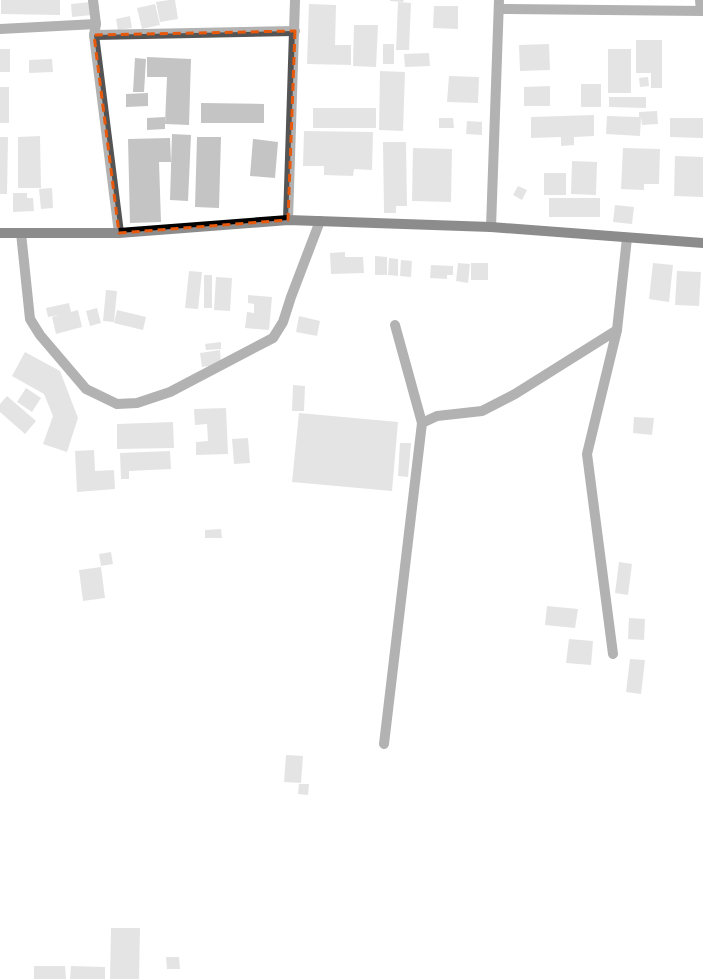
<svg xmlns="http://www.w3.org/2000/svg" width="703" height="979" font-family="'Nunito Sans',sans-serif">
	<rect width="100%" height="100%" fill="#fff"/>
	<g fill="#c4c4c4">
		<polygon points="1,0 60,0 60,15 1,14"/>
		<polygon points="169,0 175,0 178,19 160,22 156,2"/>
		<polygon points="390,0 404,0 403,2 390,1"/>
		<polygon points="91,2 92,15 72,17 71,4"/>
		<polygon points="398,2 411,3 409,50 396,50"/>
		<polygon points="155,4 160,25 142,29 137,8"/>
		<polygon points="309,4 336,5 335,45 351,45 351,65 307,64"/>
		<polygon points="434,6 458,6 458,29 433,28"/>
		<polygon points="130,16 132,28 118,30 116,19"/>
		<polygon points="354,25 378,25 376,67 353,66"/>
		<polygon points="636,40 662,40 662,88 651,88 651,73 636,73"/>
		<rect x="383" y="44" width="11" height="20"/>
		<polygon points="549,44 550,70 520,71 519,45"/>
		<rect x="0" y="49" width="10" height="23"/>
		<rect x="608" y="49" width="23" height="44"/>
		<polygon points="429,53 430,66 405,67 404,54"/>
		<polygon points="147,57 191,59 189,125 165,124 167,77 147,77"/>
		<polygon points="135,58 146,59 144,92 133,92"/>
		<polygon points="52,59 53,72 29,73 29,60"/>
		<polygon points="380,71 405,72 403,131 379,130"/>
		<polygon points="449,76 479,77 478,103 447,102"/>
		<polygon points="648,77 649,86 640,87 639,78"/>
		<rect x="581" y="84" width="20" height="23"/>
		<polygon points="550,86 550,106 524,106 524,87"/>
		<rect x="0" y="87" width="9" height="36"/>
		<polygon points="148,93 148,106 126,107 126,94"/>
		<polygon points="609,97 646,97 646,108 609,107"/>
		<polygon points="201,103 264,104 264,123 201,123"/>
		<rect x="313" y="108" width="63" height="20"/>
		<polygon points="657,111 658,124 642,125 641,117 640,136 606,134 607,116 639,117 639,112"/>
		<polygon points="594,115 594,136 574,137 574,145 561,146 561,137 531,138 531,117"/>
		<polygon points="165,117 165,129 147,130 147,118"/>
		<polygon points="439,118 453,118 454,128 439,128"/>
		<polygon points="670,118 703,118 703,138 670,137"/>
		<polygon points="467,121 482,122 482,135 466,134"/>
		<polygon points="304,131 373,132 372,170 354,169 353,176 324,175 324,166 303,166"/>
		<polygon points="172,134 191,135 188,201 170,200"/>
		<polygon points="40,136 41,188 18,188 18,137"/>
		<polygon points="0,137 8,137 7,194 0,194"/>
		<polygon points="197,137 221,137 219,208 195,207"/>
		<polygon points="170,138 171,162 159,162 161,222 130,223 128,139"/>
		<polygon points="253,139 278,142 275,178 250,176"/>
		<polygon points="383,142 406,142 407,206 396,206 396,213 384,213"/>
		<polygon points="413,148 452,149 451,202 412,201"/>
		<polygon points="623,148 660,149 659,184 644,184 644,190 621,189"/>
		<polygon points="675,156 703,157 703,197 674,196"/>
		<polygon points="572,161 597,162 596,195 571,194"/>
		<rect x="544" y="173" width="22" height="22"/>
		<polygon points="518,186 527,190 522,200 513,195"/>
		<polygon points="52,188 53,208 41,209 39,189"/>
		<polygon points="13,193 27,193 27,198 33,198 34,211 13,212"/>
		<rect x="549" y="198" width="51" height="19"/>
		<polygon points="615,205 634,207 632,224 613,222"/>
		<polygon points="345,252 345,257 363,257 364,273 331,274 330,253"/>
		<polygon points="375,256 387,257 387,275 375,275"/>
		<polygon points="389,258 398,259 398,276 388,275"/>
		<polygon points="401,260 412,261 411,277 400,276"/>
		<polygon points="458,263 470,264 468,283 456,281"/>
		<rect x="471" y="263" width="17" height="17"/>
		<polygon points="653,263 673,265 669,302 649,299"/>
		<polygon points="431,265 453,266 453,275 447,275 447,279 430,278"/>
		<polygon points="189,271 202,272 198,309 185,308"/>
		<polygon points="677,271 701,272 699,306 675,305"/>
		<rect x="204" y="275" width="8" height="33"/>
		<polygon points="216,277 232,278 230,311 214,310"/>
		<polygon points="106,290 117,291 114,322 103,321"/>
		<polygon points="248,295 272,297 269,330 245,328 247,312 254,313 254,304 248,303"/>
		<polygon points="69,303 71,312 78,310 82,327 56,334 52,317 58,315 48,317 46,308"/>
		<polygon points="97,308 101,323 90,326 86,311"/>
		<polygon points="117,310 146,317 143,330 114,323"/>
		<polygon points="299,316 320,321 317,336 296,332"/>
		<polygon points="221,342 221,349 206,350 205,344"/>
		<polygon points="220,350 221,364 202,367 200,353"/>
		<polygon points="25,352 60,371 78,418 67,452 43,444 53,416 44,394 12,376"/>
		<polygon points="293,385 305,386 304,411 292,411"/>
		<polygon points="26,388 41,398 32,412 17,402"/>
		<polygon points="7,396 36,421 25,434 0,412 0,404"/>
		<polygon points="226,408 228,454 196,455 196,442 208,441 207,424 195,425 194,409"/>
		<polygon points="299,413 398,422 392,491 292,482"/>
		<polygon points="634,417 654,418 652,435 633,433"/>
		<polygon points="173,422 174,448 117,449 117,424"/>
		<polygon points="248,438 250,463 234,464 232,439"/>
		<polygon points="400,443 411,443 408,477 398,476"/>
		<polygon points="94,450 95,471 114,470 115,489 77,492 75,451"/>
		<polygon points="170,451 171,469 129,471 129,479 121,479 120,453"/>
		<polygon points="221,529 222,538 205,538 205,530"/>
		<polygon points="111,552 113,564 101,566 99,554"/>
		<polygon points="619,562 632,564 628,595 615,593"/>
		<polygon points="101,567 105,598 83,601 79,570"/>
		<polygon points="547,606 578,609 575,628 545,625"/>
		<polygon points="629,618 645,619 644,640 628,639"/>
		<polygon points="569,639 593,641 591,665 566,663"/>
		<polygon points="630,659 645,660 641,694 626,692"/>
		<polygon points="286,755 303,756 301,783 284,782"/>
		<polygon points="299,784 309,784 308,795 298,794"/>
		<polygon points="111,928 140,928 139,979 110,979"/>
		<polygon points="166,957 179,957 180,969 167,969"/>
		<polygon points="34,966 65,966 66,979 34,979"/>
		<polygon points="71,966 105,967 105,979 70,979"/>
	</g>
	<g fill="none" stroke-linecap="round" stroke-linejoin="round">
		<g stroke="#545454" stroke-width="10">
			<polyline points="93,0 96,24 94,35 119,233"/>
			<polyline points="700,0 701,11"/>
			<polyline points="499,9 703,11"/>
			<polyline points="0,29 96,24"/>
			<polyline points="94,35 295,31"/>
			<polyline points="288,220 295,0"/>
			<polyline points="491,227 499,0"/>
			<polyline points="21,233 30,319 40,335 86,389 117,404 137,403 170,392 273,338 283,322 291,297 320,221"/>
			<polyline points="395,325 422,423"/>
			<polyline points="613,654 587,454 617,330 627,238"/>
			<polyline points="384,744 422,423 437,416 482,411 515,394 617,330"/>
		</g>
		<polyline stroke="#000" stroke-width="10" points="0,233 119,233 288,220 491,227 703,243"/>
	</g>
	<path d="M0 0H703V979H0ZM295,31L288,220L119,233L94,35Z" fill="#fff" fill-opacity=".55" fill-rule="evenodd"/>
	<path fill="none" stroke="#e8590c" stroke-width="3" stroke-dasharray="8 5" stroke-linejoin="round" d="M295,31L288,220L119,233L94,35Z"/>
</svg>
